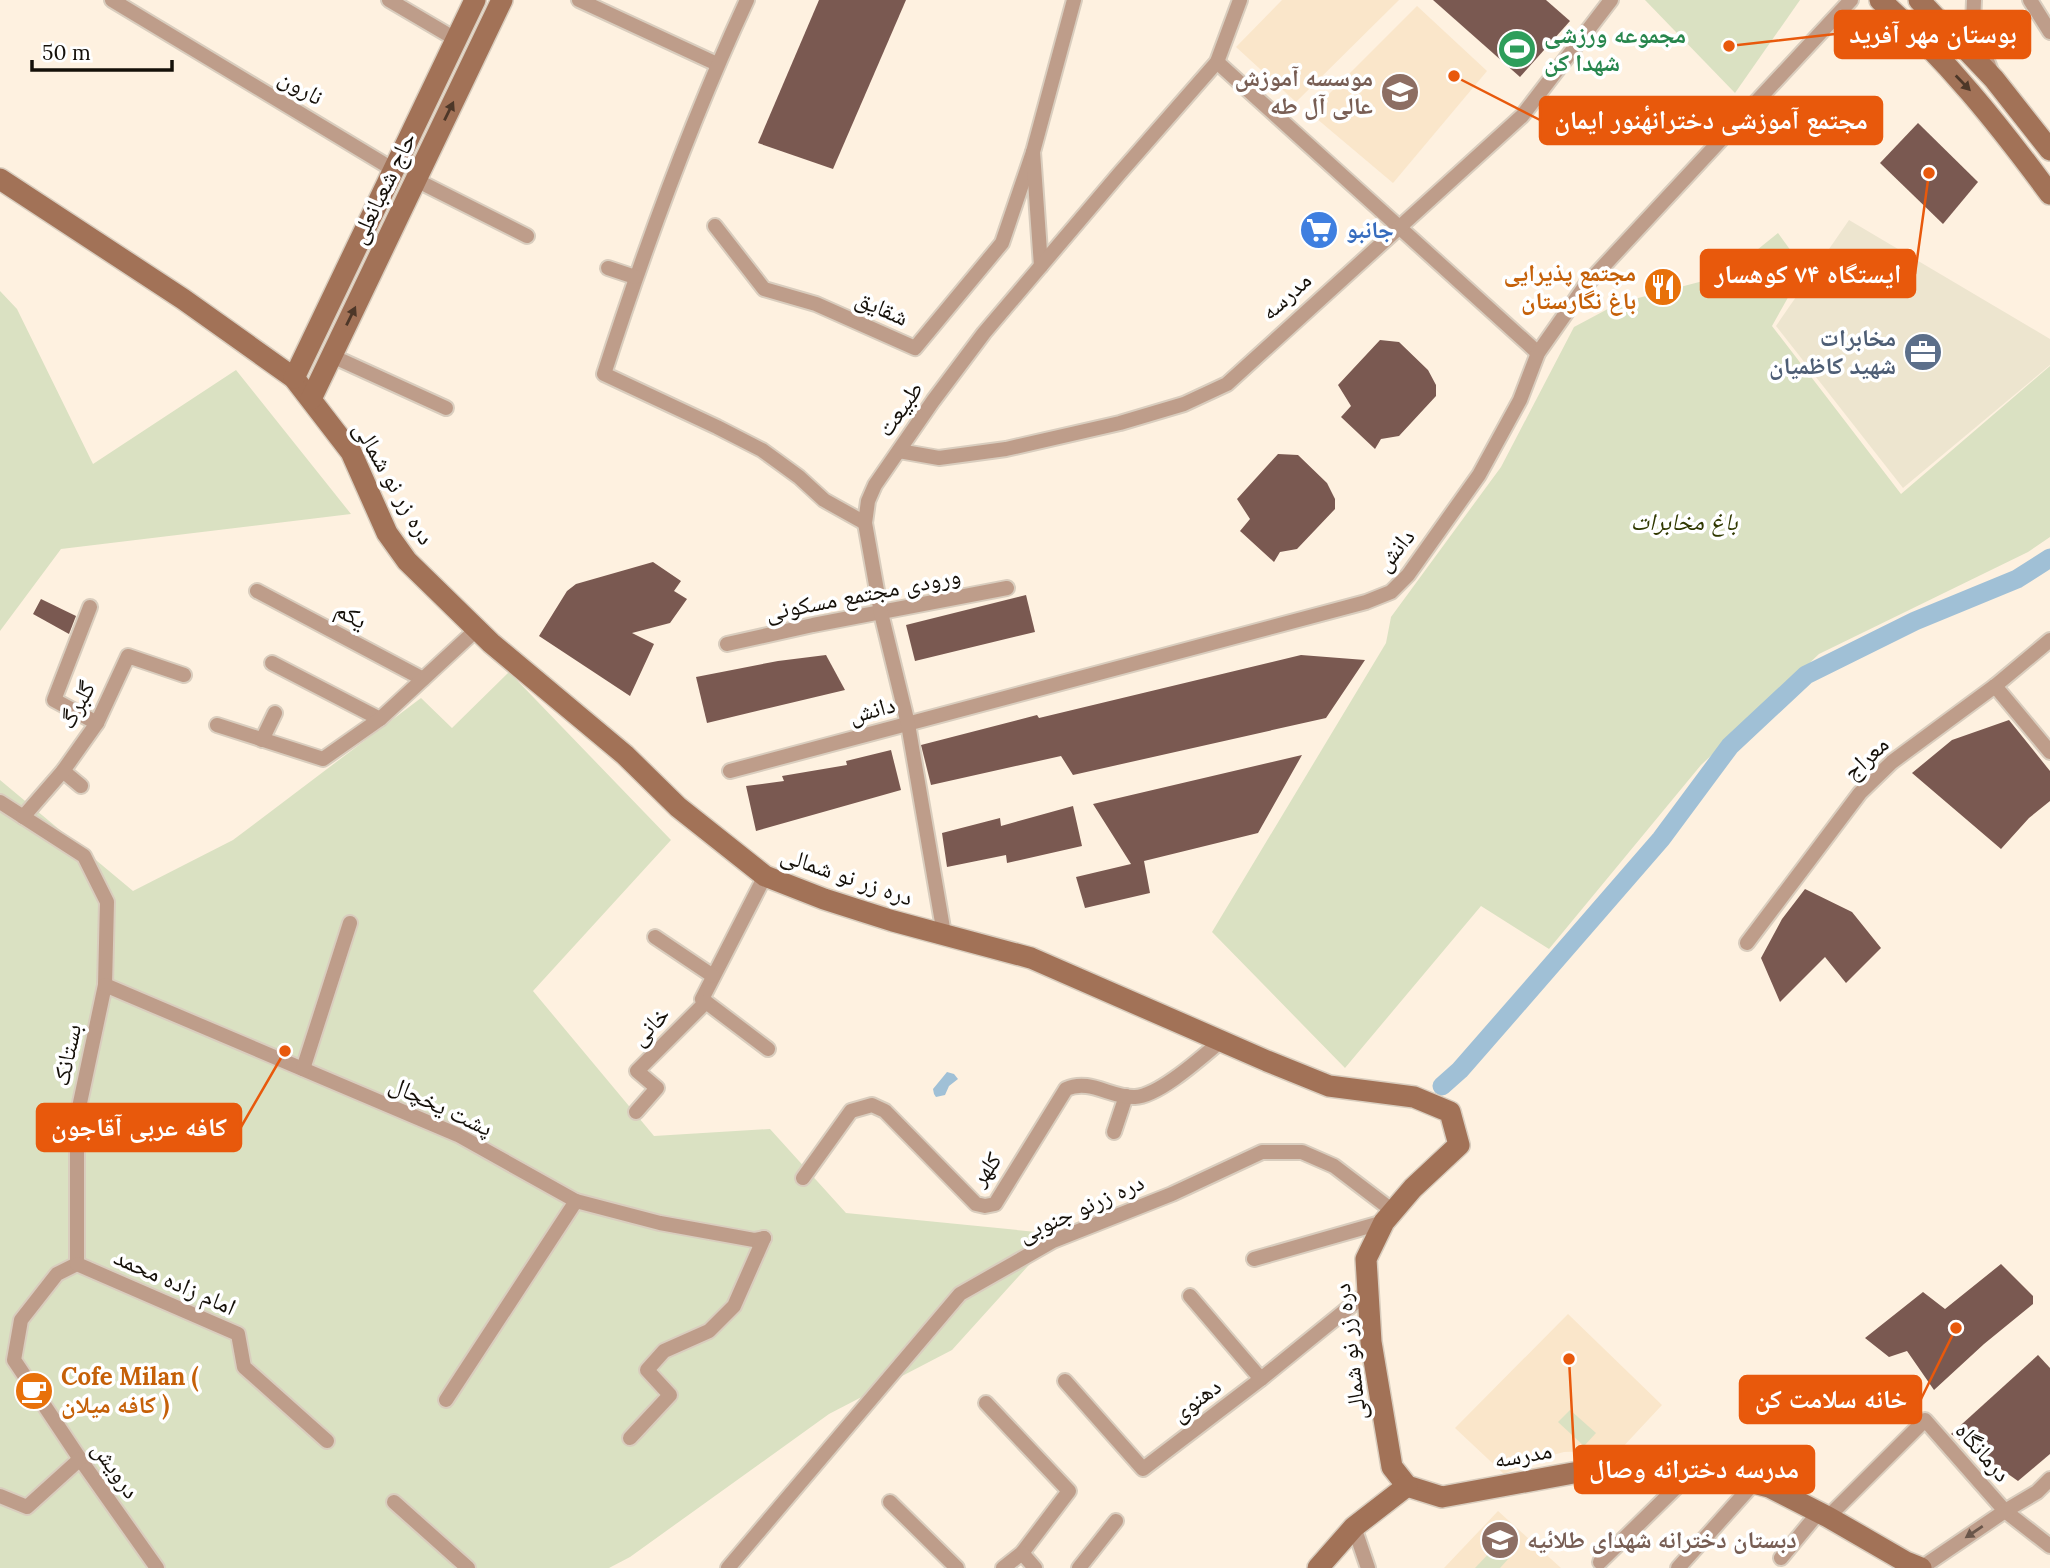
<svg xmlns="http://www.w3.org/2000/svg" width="2050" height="1568" font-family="Lora,'Noto Naskh Arabic',serif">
	<rect width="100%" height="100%" fill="#fef1e0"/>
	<polygon fill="#ede5cf" points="1849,220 2050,339 2050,365 1903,488 1776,326"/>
	<g fill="#fae6ca">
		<polygon points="1282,0 1399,0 1296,102 1236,47"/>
		<polygon points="1417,6 1487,71 1393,183 1310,113"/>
		<polygon points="1568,1314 1662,1405 1620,1450 1564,1452 1537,1459 1504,1474 1455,1428"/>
		<polygon points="1498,1511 1561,1568 1444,1568"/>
	</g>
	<g fill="#dae1c2">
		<polygon points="1645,0 1800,0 1735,93"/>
		<polygon points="1778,233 1804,269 1772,326 1901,494 2050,366 2050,537 2028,552 1819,654 1701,765 1549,949 1481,906 1345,1068 1212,932 1386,643 1391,617 1501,467 1574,327 1619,303 1726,275"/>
		<polygon points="0,291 17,309 93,464 236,370 351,514 61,549 0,631"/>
		<polygon points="509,672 671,840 533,991 654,1136 770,1129 846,1213 1057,1234 952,1350 829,1414 630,1557 609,1568 0,1568 0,780 133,891 233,840 421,698 452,728"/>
		<polygon points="1570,1410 1596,1433 1584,1446 1558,1422"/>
		<polygon points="1497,1545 1510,1557 1500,1568 1475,1568"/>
	</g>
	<polygon fill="#a0c0d6" points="947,1072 954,1074 958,1079 949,1086 945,1095 936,1097 934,1094 933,1089"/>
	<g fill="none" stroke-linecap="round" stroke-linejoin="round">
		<polyline stroke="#a0c0d6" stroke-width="19" points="1442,1086 1460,1070 1522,999 1661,839 1730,746 1806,675 1915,621 2017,579 2050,558"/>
	</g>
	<g fill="#7a5951">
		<polygon points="819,0 906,0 833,169 758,143"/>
		<polygon points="1433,0 1546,0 1570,21 1520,77"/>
		<polygon points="1918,123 1978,182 1943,224 1880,163"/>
		<polygon points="1380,340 1399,342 1428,370 1436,385 1436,396 1399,436 1381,439 1375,449 1341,417 1351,406 1338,385"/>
		<polygon points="1278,454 1298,455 1327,483 1335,499 1335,509 1297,549 1280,552 1274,562 1240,531 1250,519 1237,499"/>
		<polygon points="653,562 681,581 674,591 687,599 670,623 632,633 654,644 630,696 539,636 567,591 576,584"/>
		<polygon points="1026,595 1035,632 915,661 906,625"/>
		<polygon points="41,599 76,616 69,634 33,614"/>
		<polygon points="826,655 845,690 707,723 696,677 778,661"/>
		<polygon points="1301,655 1365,660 1326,718 1073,775 1061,756 931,785 921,745 1037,715 1039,718"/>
		<polygon points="2009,720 2050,771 2050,801 2029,818 2001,849 1912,773 1952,740"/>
		<polygon points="891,750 901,790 756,831 746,786 784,781 782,776 847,765 846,761"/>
		<polygon points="1302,755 1258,833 1144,861 1150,893 1085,908 1076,877 1131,864 1093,804"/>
		<polygon points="1073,806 1082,846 1007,863 1006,855 947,867 942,833 1000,818 1001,826"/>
		<polygon points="1805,889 1852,912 1881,948 1846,983 1825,957 1780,1002 1761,958 1782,919"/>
		<polygon points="2001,1264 2033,1296 2033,1304 1984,1344 1934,1390 1907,1351 1889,1357 1865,1338 1923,1292 1945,1309"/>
		<polygon points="2038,1355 2050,1368 2050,1454 2018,1481 1951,1434"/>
	</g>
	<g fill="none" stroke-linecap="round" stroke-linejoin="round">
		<defs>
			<g id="street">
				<polyline points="112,0 394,170"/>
				<polyline points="389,0 457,40"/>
				<polyline points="579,0 717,64"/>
				<path d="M747,0C691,121 645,247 604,374L717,427L762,450L799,477L824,500L865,523"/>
				<polyline points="1974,0 1973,24 1991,71"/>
				<polyline points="2030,0 2050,32"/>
				<polyline points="1217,62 1538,353"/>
				<polyline points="416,180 527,236"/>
				<polyline points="715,226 764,289 816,304 915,348 1002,243 1033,152"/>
				<polyline points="1041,266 1033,152 1074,0"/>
				<polyline points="608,268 635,277"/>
				<polyline points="332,356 446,408"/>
				<polyline points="899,451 939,458 1006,449 1120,423 1184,404 1227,384 1522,116 1611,0"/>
				<polyline points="257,591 423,679"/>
				<polyline points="90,607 54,700 97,723"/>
				<polyline points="727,644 813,625 1007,588"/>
				<polyline points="272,663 380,719"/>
				<polyline points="1995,686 2050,752"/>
				<polyline points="217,725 323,759 380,719 476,630"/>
				<polyline points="262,740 275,713"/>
				<polyline points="63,771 81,786"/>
				<polyline points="730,771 1366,602 1391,592 1408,575 1479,475 1520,400 1538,353 1585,286 1851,0"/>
				<polyline points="0,802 84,856 107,902 105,985 77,1117 77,1264 57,1274 21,1320 14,1360 80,1459 157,1568"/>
				<polyline points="23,817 63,771 97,723 128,656 184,675"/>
				<polyline points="765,876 702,999 768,1049"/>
				<polyline points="944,934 908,724 881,613 865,523 868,501 875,485 933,401 984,333 1119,174 1217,62 1240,0"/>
				<polyline points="655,937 713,976"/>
				<polyline points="1747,943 1860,793 1892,762 1995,686 2050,640"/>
				<polyline points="105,985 458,1135 576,1201 660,1223 754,1240 764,1238"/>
				<polyline points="303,1069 350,923"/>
				<polyline points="636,1112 657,1088 637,1071 706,1002"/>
				<polyline points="1114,1132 1126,1096"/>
				<path d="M803,1178L851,1111L872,1105L885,1111L976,1204L985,1206L995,1204L1066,1089C1090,1078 1111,1098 1135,1097C1159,1096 1202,1057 1221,1041"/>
				<polyline points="1254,1259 1384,1222"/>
				<polyline points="77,1264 238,1334 244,1367 327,1441"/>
				<polyline points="1190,1296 1261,1379"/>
				<polyline points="1065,1381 1143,1469 1261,1379 1368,1292"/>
				<polyline points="446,1400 576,1201"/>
				<polyline points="986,1403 1069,1491 1022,1553 1003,1568"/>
				<polyline points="630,1438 670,1395 647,1370 664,1351 709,1331 734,1306 764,1238"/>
				<polyline points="0,1496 27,1507 80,1459"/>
				<polyline points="394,1502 468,1568"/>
				<polyline points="890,1502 957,1568"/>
				<polyline points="1828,1517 1925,1420 2005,1511 2050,1546"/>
				<polyline points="1354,1527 1368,1568"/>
				<polyline points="1022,1553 1035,1568"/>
				<polyline points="1781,1558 1819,1512"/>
				<polyline points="1600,1562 1696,1468"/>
				<polyline points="728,1568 960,1294 1053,1241 1172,1194 1262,1152 1302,1152 1334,1166 1393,1211"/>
				<polyline points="1079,1568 1116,1521"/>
				<polyline points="1678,1568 1754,1483"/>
				<polyline points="1921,1568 2005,1511 2037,1492 2050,1479"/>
			</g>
			<g id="secondary">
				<path d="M1880,0C1945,57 1999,125 2050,194"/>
				<polyline points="1919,0 1994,79 2050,150"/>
				<polyline points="0,179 183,299 294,378 351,452 387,533 407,561 491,643 625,755 678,807 765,876 824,899 893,921 1031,958 1267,1061 1329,1086 1414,1097 1450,1112 1459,1145 1413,1188 1384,1222 1366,1259 1371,1342 1392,1467 1407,1486 1442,1497 1639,1461 1702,1469 1769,1487 1828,1517 1906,1562 1921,1568"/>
				<polyline points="294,378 475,0"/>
				<polyline points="311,399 502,0"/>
				<polyline points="1318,1568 1354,1527 1407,1486"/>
			</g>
		</defs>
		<use href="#street" stroke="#d9cdbe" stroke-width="18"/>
		<use href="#secondary" stroke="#d9cdbe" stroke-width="24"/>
		<use href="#street" stroke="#be9d8a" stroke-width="14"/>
		<use href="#secondary" stroke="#a27257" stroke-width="21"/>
	</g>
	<defs><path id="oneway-solid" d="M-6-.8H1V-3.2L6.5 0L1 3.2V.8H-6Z" transform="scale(1.75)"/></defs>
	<g fill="#4d3728">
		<use href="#oneway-solid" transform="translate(1963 83) rotate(46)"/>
		<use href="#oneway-solid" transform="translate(449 111) rotate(-64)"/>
		<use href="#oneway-solid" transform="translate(351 316) rotate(-64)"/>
	</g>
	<use fill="#6a564a" href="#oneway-solid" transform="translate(1974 1532) rotate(146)"/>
	<defs>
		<symbol id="stadium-disc" viewBox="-11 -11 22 22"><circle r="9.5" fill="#2e9e5b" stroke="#fff"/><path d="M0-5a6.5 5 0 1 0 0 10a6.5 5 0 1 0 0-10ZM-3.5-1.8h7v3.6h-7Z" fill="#fff"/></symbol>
		<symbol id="university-disc" viewBox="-11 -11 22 22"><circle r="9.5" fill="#8d6e63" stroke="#fff"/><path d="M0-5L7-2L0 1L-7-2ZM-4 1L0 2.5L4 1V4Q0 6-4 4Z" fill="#fff"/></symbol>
		<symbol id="supermarket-disc" viewBox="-11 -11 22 22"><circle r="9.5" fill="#3f7fe0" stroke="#fff"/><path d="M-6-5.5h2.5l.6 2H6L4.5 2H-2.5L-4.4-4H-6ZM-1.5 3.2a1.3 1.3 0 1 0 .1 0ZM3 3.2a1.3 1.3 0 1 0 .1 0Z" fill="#fff"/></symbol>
		<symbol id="restaurant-disc" viewBox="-11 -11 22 22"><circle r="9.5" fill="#e8710a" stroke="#fff"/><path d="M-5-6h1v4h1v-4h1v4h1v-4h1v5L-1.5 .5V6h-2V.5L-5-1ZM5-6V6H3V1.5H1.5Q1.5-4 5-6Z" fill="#fff"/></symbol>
		<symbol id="office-disc" viewBox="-11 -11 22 22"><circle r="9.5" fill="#5c6f8a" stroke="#fff"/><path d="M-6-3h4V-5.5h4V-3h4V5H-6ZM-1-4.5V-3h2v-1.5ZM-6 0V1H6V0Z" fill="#fff"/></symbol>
		<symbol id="cafe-disc" viewBox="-11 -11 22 22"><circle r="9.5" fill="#e8710a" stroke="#fff"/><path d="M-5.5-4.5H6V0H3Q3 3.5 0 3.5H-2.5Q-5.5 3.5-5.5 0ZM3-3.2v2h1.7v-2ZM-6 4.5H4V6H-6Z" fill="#fff"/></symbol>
		<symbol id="school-disc" viewBox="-11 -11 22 22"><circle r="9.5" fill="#8d6e63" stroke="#fff"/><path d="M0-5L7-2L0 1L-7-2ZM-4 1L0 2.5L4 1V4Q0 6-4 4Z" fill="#fff"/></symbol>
	</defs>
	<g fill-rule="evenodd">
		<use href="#stadium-disc" x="1495" y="27" width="44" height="44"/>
		<use href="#university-disc" x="1378" y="70" width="44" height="44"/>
		<use href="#supermarket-disc" x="1297" y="208" width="44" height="44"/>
		<use href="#restaurant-disc" x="1641" y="265" width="44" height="44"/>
		<use href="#office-disc" x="1901" y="330" width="44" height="44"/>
		<use href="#cafe-disc" x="12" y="1369" width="44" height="44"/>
		<use href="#school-disc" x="1478" y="1518" width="44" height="44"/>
	</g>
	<g text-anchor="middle" stroke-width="7" stroke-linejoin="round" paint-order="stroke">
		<g font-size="24" font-weight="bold" fill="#27864d" stroke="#fff" text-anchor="start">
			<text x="1544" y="43">مجموعه ورزشی<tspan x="1544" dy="28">شهدا کن</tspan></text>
		</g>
		<g font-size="24" font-weight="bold" fill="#785e54" stroke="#fff" text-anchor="end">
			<text x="1373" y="86">موسسه آموزش<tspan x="1373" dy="28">عالی آل طه</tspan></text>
			<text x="1527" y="1548" text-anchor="start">دبستان دخترانه شهدای طلائیه</text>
		</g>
		<g font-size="24" fill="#151009" stroke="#fff">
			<text transform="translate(301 87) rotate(31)" y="8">نارون</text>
			<text transform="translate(383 188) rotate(-64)" y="8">حاج شعبانعلی</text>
			<text transform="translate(1286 296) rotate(-42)" y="8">مدرسه</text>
			<text transform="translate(882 308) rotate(24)" y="8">شقایق</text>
			<text transform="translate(900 409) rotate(-55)" y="8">طبیعت</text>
			<text transform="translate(394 483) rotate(60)" y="8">دره زر نو شمالی</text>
			<text transform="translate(1395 550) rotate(-51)" y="8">دانش</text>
			<text transform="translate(863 594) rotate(-11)" y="8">ورودی مجتمع مسکونی</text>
			<text transform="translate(351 615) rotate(28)" y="8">یکم</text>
			<text transform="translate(77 705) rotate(-61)" y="8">گلبرگ</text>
			<text transform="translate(872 710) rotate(-15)" y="8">دانش</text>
			<text transform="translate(1866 758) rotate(-43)" y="8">معراج</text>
			<text transform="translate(847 876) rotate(19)" y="8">دره زر نو شمالی</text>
			<text transform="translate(650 1026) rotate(-45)" y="8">خانی</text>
			<text transform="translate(67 1055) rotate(-78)" y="8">بستانک</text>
			<text transform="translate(441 1106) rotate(25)" y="8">پشت یخچال</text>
			<text transform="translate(986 1169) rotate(-53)" y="8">کلهر</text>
			<text transform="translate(1081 1208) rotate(-24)" y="8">دره زرنو جنوبی</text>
			<text transform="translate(175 1282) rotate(24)" y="8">امام زاده محمد</text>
			<text transform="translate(1350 1352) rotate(-97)" y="8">دره زر نو شمالی</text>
			<text transform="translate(1196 1400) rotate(-37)" y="8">دهنوی</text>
			<text transform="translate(1983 1452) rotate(49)" y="8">درمانگاه</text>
			<text transform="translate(1523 1455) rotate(-10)" y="8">مدرسه</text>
			<text transform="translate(116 1470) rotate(55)" y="8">درویش</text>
		</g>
		<g font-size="24" font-weight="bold" fill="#366cbe" stroke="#fff" text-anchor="start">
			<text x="1346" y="238">جانبو</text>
		</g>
		<g font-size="24" font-weight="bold" fill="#c56008" stroke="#fff" text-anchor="end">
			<text x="1636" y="281">مجتمع پذیرایی<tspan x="1636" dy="28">باغ نگارستان</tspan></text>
			<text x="61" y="1385" text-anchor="start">Cofe Milan (<tspan x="61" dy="28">کافه میلان )</tspan></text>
		</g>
		<g font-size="24" font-weight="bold" fill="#4e5e75" stroke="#fff" text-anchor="end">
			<text x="1896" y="346">مخابرات<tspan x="1896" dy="28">شهید کاظمیان</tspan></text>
		</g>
		<g font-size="24" font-style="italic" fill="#303800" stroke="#fff">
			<text x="1684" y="530">باغ مخابرات</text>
		</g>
	</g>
	<path fill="none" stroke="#e8590c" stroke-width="2.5" d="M1729 46L1835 34M1454 76L1540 120M1929 173L1915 274M285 1051L241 1127M1956 1328L1921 1399M1569 1359L1575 1469"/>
	<g fill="#e8590c" stroke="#fff" stroke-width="2.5">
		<circle cx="1729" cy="46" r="7"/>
		<circle cx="1454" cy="76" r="7"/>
		<circle cx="1929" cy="173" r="7"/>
		<circle cx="285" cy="1051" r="7"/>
		<circle cx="1956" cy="1328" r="7"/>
		<circle cx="1569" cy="1359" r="7"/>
	</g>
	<g fill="#e8590c" stroke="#e8590c" stroke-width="2.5">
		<rect x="1835" y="11" width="195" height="47" rx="7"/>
		<rect x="1540" y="97" width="342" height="47" rx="7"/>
		<rect x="1701" y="250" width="214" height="47" rx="7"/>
		<rect x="37" y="1104" width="204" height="47" rx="7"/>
		<rect x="1740" y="1376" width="181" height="47" rx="7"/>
		<rect x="1575" y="1446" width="239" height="47" rx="7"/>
	</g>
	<g font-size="26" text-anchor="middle" font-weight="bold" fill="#fff">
		<text x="1933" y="43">بوستان مهر آفرید</text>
		<text x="1711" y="129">مجتمع آموزشی دخترانهٔنور ایمان</text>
		<text x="1808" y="283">ایستگاه ۷۴ کوهسار</text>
		<text x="139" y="1136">کافه عربی آقاجون</text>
		<text x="1831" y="1408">خانه سلامت کن</text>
		<text x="1694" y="1478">مدرسه دخترانه وصال</text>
	</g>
	<path d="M32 60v10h140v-10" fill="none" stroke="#151009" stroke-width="3.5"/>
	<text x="42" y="60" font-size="21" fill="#151009" stroke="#ffffff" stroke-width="5" paint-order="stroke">50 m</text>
</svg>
